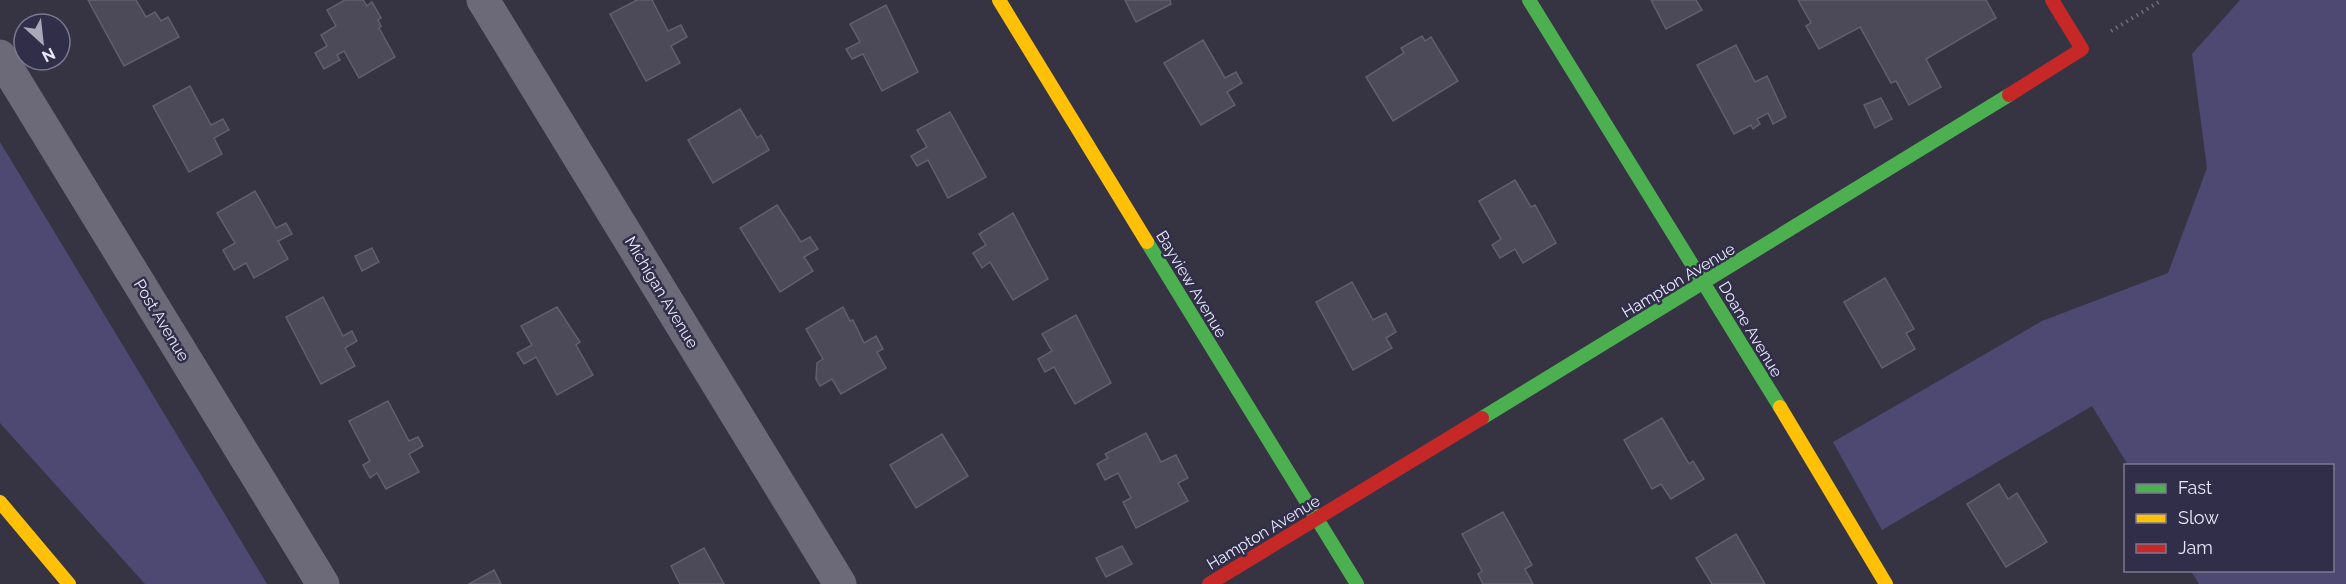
<svg xmlns="http://www.w3.org/2000/svg" width="2346" height="584" font-family="Raleway,sans-serif">
	<rect width="100%" height="100%" fill="#363443"/>
	<g fill="#4d4973">
		<polygon points="2240,0 2346,0 2346,584 2199,584 2191,571 2332,570 2332,466 2128,465 2092,406 1882,530 1833,442 2042,321 2168,273 2207,168 2192,54"/>
		<polygon points="0,142 267,584 145,584 0,423"/>
	</g>
	<g fill="#4c4a58" stroke="#605f6c" stroke-width="1.5">
		<polygon points="88,0 136,0 146,17 155,12 161,21 168,17 179,37 124,66"/>
		<polygon points="345,0 363,0 367,6 372,2 381,18 378,20 381,26 379,28 395,57 359,78 344,51 337,55 340,60 324,69 315,53 327,46 321,35 336,26 327,10"/>
		<polygon points="637,0 652,0 668,31 681,25 687,37 671,46 680,63 646,81 610,14"/>
		<polygon points="1125,0 1170,0 1171,4 1136,22"/>
		<polygon points="1651,0 1696,0 1702,10 1666,29"/>
		<polygon points="1798,0 1986,0 1996,18 1926,59 1941,87 1909,105 1896,81 1891,83 1860,27 1819,49 1806,26 1811,23"/>
		<polygon points="886,5 918,72 882,91 863,54 852,59 846,49 860,42 850,24"/>
		<polygon points="1422,36 1425,41 1431,37 1458,81 1393,121 1366,77 1404,53 1401,48"/>
		<polygon points="1203,40 1225,78 1236,72 1242,83 1227,92 1235,105 1201,125 1164,63"/>
		<polygon points="1736,45 1755,82 1767,76 1786,117 1773,124 1768,113 1757,119 1760,124 1753,129 1751,125 1734,134 1697,65"/>
		<polygon points="190,86 211,125 223,119 229,130 214,138 222,154 189,172 153,106"/>
		<polygon points="1881,98 1892,119 1875,128 1864,105"/>
		<polygon points="740,109 757,138 761,135 769,150 713,183 688,140"/>
		<polygon points="950,112 986,177 948,198 928,160 917,166 911,156 927,147 917,130"/>
		<polygon points="1515,180 1531,207 1535,205 1556,243 1523,263 1515,249 1500,258 1492,245 1501,239 1479,201"/>
		<polygon points="255,191 276,228 286,223 292,234 278,241 288,259 254,278 246,263 234,270 223,250 235,243 217,213"/>
		<polygon points="777,205 801,242 810,237 818,249 804,257 813,271 780,292 740,228"/>
		<polygon points="1013,213 1048,279 1013,300 990,262 982,268 973,253 986,245 979,234"/>
		<polygon points="372,248 379,262 362,271 355,256"/>
		<polygon points="1885,278 1914,329 1906,333 1915,349 1882,368 1844,302"/>
		<polygon points="1352,282 1373,320 1386,313 1396,332 1386,338 1392,348 1353,370 1316,302"/>
		<polygon points="323,297 343,336 352,331 357,341 345,348 355,366 321,384 286,317"/>
		<polygon points="557,307 580,342 576,345 593,375 557,395 536,357 524,364 517,353 532,345 521,326"/>
		<polygon points="843,307 850,321 853,320 864,343 876,336 883,349 877,352 886,368 841,394 832,379 820,386 816,379 817,363 823,359 806,329"/>
		<polygon points="1076,315 1111,383 1075,404 1054,367 1045,372 1038,359 1052,351 1042,334"/>
		<polygon points="388,401 409,441 418,437 423,446 409,454 419,472 386,489 377,473 370,478 363,465 370,461 349,421"/>
		<polygon points="1662,418 1689,464 1693,461 1704,479 1671,499 1661,484 1652,489 1624,440"/>
		<polygon points="1146,433 1161,462 1176,455 1188,478 1178,483 1188,501 1136,528 1123,502 1131,498 1118,473 1105,480 1097,464 1108,458 1105,454"/>
		<polygon points="942,434 968,476 916,508 890,465"/>
		<polygon points="1999,484 2008,499 2017,493 2047,542 2006,567 1967,504"/>
		<polygon points="1503,512 1532,565 1525,569 1533,584 1483,584 1478,574 1482,571 1462,534"/>
		<polygon points="1736,534 1765,584 1712,584 1696,558"/>
		<polygon points="1122,546 1132,564 1106,577 1096,558"/>
		<polygon points="704,548 724,584 680,584 671,566"/>
		<polygon points="494,570 501,584 469,584"/>
	</g>
	<g fill="none" stroke-linecap="round" stroke-linejoin="round">
		<polyline stroke="#6f6e79" stroke-width="4" stroke-dasharray="1.5 4.5" stroke-linecap="butt" points="2111,31 2162,0"/>
		<g stroke="#6c6a78" stroke-width="33">
			<polyline points="483,0 840,584"/>
			<polyline points="0,56 323,584"/>
		</g>
		<g stroke="#4caf50" stroke-width="14">
			<polyline points="1529,0 1780,407"/>
			<polyline points="1147,242 1357,584"/>
			<polyline points="1482,418 2009,95"/>
		</g>
		<g stroke="#ffc107" stroke-width="14">
			<polyline points="999,0 1147,242"/>
			<polyline points="1780,407 1886,584"/>
			<polyline points="0,502 69,584"/>
		</g>
		<g stroke="#c62828" stroke-width="14">
			<polyline points="2009,95 2082,49 2052,0"/>
			<polyline points="1209,584 1482,418"/>
		</g>
	</g>
	<g text-anchor="middle" stroke-width="5" stroke-linejoin="round" paint-order="stroke">
		<g font-size="16" fill="#e9e8fa" stroke="#312e49">
			<text transform="translate(1678 280) rotate(-31)" y="6">Hampton Avenue</text>
			<text transform="translate(1192 284) rotate(59)" y="6">Bayview Avenue</text>
			<text transform="translate(662 292) rotate(59)" y="6">Michigan Avenue</text>
			<text transform="translate(162 320) rotate(59)" y="6">Post Avenue</text>
			<text transform="translate(1751 329) rotate(59)" y="6">Doane Avenue</text>
			<text transform="translate(1263 532) rotate(-31)" y="6">Hampton Avenue</text>
		</g>
	</g>
	<rect x="2124" y="464" width="210" height="108" fill="#312e49" stroke="#7b7890" stroke-width="1.5"/>
	<rect x="2136" y="484" width="30" height="9" fill="#4caf50" stroke="#7b7890" stroke-width="1.5"/>
	<text x="2178" y="494" font-size="18" fill="#e9e8fa">Fast</text>
	<rect x="2136" y="514" width="30" height="9" fill="#ffc107" stroke="#7b7890" stroke-width="1.5"/>
	<text x="2178" y="524" font-size="18" fill="#e9e8fa">Slow</text>
	<rect x="2136" y="544" width="30" height="9" fill="#c62828" stroke="#7b7890" stroke-width="1.5"/>
	<text x="2178" y="554" font-size="18" fill="#e9e8fa">Jam</text>
	<g transform="translate(42 42) rotate(153)"><circle r="28" fill="#312e49" stroke="#7b7890" stroke-width="1.5"/>
	<path d="M0-4.5L10 22L0 15L-10 22Z" fill="#aaa9ba"/>
	<text y="-9" font-size="16" font-weight="bold" text-anchor="middle" fill="#e9e8fa">N</text>
	</g>
</svg>
